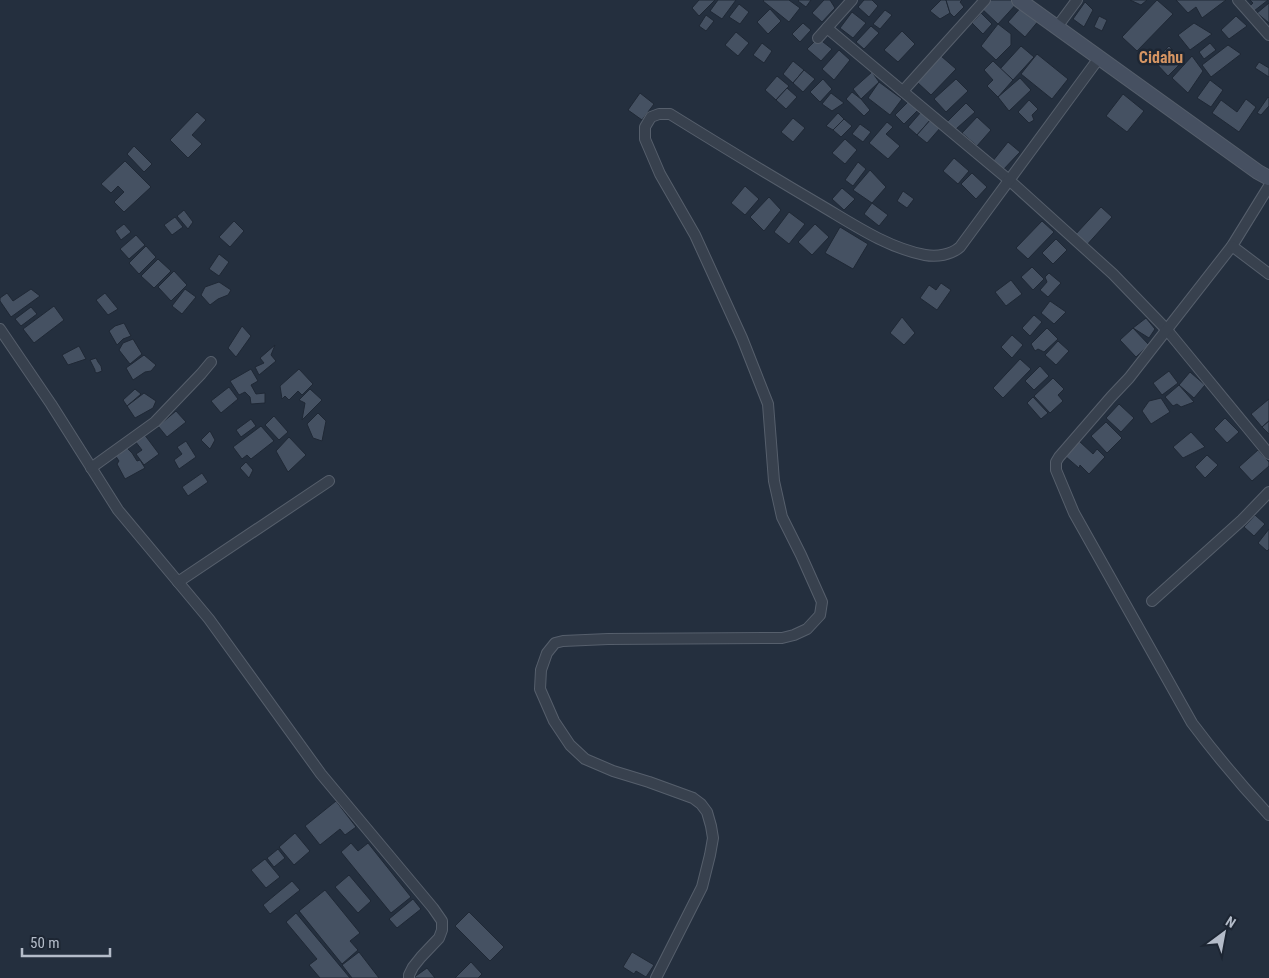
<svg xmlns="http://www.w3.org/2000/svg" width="1269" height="978" font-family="'Roboto Condensed',sans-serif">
	<rect width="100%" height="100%" fill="#242f3e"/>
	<g fill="#455162" stroke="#1f2835">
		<polygon points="699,0 715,0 699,16 692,8"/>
		<polygon points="718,0 736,0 722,19 710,11"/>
		<polygon points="764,0 789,0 800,8 789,22 763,1"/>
		<polygon points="799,0 811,0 806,7 798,1"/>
		<polygon points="824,0 830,0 835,8 822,22 812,13"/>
		<polygon points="864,0 872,0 878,6 869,17 858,7"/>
		<polygon points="941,0 946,0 950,13 940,19 930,11"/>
		<polygon points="946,0 962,0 960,2 964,7 954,17 950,13"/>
		<polygon points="987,0 1018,0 1019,1 998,24 980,7"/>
		<polygon points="1130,0 1147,0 1141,5"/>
		<polygon points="1157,0 1173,14 1137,51 1122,37"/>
		<polygon points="1176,0 1226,0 1202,18 1196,7 1188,13"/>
		<polygon points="1250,0 1268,0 1254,11 1250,6 1253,3"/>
		<polygon points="1085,2 1093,10 1084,27 1073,19"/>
		<polygon points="1269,3 1269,23 1257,13"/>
		<polygon points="739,4 749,12 740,24 729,17"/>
		<polygon points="1023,5 1040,19 1025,37 1008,22"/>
		<polygon points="770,9 781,21 768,34 757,22"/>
		<polygon points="885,10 892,15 880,29 873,24"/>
		<polygon points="852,12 866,23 853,38 840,28"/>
		<polygon points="981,13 992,24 983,34 972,23"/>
		<polygon points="706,15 714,21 706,31 699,26"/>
		<polygon points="1099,16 1107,20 1102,31 1094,27"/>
		<polygon points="1236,16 1247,26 1229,39 1221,30"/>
		<polygon points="803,23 811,30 800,42 792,34"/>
		<polygon points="1194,23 1212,34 1190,50 1178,35"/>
		<polygon points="998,24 1011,34 1011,45 996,60 981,46"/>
		<polygon points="871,26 879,33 864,49 856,42"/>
		<polygon points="902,31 915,44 898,62 884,50"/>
		<polygon points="736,32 749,43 738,56 725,45"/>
		<polygon points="818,38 832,49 821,61 807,49"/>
		<polygon points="762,43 772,51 764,63 753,55"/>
		<polygon points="1210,43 1216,50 1204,59 1199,52"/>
		<polygon points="1228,45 1241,54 1211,77 1202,65"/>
		<polygon points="1021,46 1034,57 1013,80 1000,69"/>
		<polygon points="1169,46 1183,61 1168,76 1154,61"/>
		<polygon points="839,50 850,60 834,80 822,69"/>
		<polygon points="1037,54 1068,79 1052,99 1021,74"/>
		<polygon points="941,56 956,69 931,95 917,82"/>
		<polygon points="1192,56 1203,71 1188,93 1172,78"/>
		<polygon points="793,61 804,70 793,83 783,74"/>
		<polygon points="993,61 1013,80 998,97 987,86 993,80 984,70"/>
		<polygon points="1259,62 1269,68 1269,77 1255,68"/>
		<polygon points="804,70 815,79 803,92 793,83"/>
		<polygon points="872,72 879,82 861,99 853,89"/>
		<polygon points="777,76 789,86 776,100 765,90"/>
		<polygon points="1020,78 1031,90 1009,111 998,97"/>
		<polygon points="823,79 832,89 820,102 810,92"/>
		<polygon points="956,79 968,91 946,112 934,99"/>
		<polygon points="1210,80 1223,90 1211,107 1197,98"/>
		<polygon points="879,82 902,99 890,115 868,98"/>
		<polygon points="787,88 797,97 786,109 776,100"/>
		<polygon points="852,92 861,99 870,110 864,116 846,99"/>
		<polygon points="640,93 654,104 642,120 628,110"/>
		<polygon points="831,93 844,103 832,111 822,104"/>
		<polygon points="1123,94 1144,111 1127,132 1106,116"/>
		<polygon points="1268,97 1269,98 1269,106 1261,115 1257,113"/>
		<polygon points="1246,99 1256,107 1239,132 1212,113 1221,100 1237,112"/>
		<polygon points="1029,100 1038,109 1032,115 1034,120 1029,123 1018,112"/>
		<polygon points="909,101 918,110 904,124 895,115"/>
		<polygon points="966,103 975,112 956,129 947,122"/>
		<polygon points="197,112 206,120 192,135 202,144 188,158 170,140"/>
		<polygon points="921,112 933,117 917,135 908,127"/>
		<polygon points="838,113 844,119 833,130 826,126"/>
		<polygon points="977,117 991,130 977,146 962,133"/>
		<polygon points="793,118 805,128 793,142 781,132"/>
		<polygon points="844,119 852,126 841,137 833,130"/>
		<polygon points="931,119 941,127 927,143 917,135"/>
		<polygon points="887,122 893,127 886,134 900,146 888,159 869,143"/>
		<polygon points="860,124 871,132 863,142 852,134"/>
		<polygon points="845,139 857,150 845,164 832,153"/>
		<polygon points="1008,142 1020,152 1003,170 992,162"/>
		<polygon points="134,146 152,164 144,172 127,154"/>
		<polygon points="954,158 969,171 958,184 943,171"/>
		<polygon points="125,161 151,187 124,212 114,202 124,192 118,186 111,193 101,184"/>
		<polygon points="858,162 866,169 853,186 845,180"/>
		<polygon points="870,170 886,187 872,203 853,190"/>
		<polygon points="972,173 987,187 976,199 961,184"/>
		<polygon points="745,186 759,199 745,215 731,203"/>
		<polygon points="842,188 855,199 844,210 832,199"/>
		<polygon points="903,191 914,199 907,208 897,201"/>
		<polygon points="769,197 781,210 764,231 750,217"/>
		<polygon points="872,203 888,215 879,226 864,214"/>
		<polygon points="1101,207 1112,217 1085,247 1074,236"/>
		<polygon points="184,210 193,222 188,229 177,216"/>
		<polygon points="789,212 805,224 789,244 774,232"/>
		<polygon points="175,217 183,227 172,235 164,225"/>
		<polygon points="234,221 244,231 230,247 219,237"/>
		<polygon points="1042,221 1054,232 1028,259 1016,248"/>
		<polygon points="124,224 131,232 121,240 115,231"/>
		<polygon points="815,224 829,237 812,255 798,242"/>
		<polygon points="840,227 868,244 853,269 825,253"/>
		<polygon points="136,235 145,245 129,259 120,249"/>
		<polygon points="1056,239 1067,250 1053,264 1042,253"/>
		<polygon points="146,246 156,257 139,274 129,263"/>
		<polygon points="219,254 229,262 219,276 209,269"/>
		<polygon points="158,259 171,271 154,288 141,276"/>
		<polygon points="1032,267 1044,279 1033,290 1021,277"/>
		<polygon points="174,271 187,285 171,301 158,287"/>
		<polygon points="1049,273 1061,283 1048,297 1040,290 1047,282 1045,277"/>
		<polygon points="1011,280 1022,294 1006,306 995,292"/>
		<polygon points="219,282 231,290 228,295 218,299 210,305 201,295 205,287"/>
		<polygon points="941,283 951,290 937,310 920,298 929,285 936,290"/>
		<polygon points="31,289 40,296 11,317 0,301 0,298 7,293 13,301"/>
		<polygon points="185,289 196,297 182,314 172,306"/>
		<polygon points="105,293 118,309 108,315 96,300"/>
		<polygon points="1050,301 1066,312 1054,324 1041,313"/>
		<polygon points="54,306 64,320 34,343 23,329"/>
		<polygon points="31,307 37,314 21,326 15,319"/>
		<polygon points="1034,315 1042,322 1030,336 1022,328"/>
		<polygon points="902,317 915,333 904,345 890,333"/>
		<polygon points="1146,318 1155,329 1149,338 1133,328"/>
		<polygon points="124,323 131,336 123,339 117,345 109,331 115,326"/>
		<polygon points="242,326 251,336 236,357 228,348"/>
		<polygon points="1047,328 1058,339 1044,352 1038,349 1035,351 1031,344"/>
		<polygon points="1133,328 1149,345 1136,357 1120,340"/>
		<polygon points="1012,335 1023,345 1012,358 1001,347"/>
		<polygon points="133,339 142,354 130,364 119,350 123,343"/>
		<polygon points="1058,341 1069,351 1056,365 1045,355"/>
		<polygon points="275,345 271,355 276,361 259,375 255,367 264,363 260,358"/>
		<polygon points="79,346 86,359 68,365 62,355"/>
		<polygon points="144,355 156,365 151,371 145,372 133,380 126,368"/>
		<polygon points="96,358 98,362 101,366 102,371 97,373 95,372 95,370 90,360"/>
		<polygon points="1020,359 1031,369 1003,398 993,388"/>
		<polygon points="1040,366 1049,376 1034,390 1025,381"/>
		<polygon points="251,369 258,381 251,385 256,394 265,393 265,403 251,404 250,397 245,392 239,395 230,381"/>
		<polygon points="299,369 313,384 302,395 298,391 289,400 285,396 282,399 280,386"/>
		<polygon points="1169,371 1178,383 1162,395 1153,383"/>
		<polygon points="1190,372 1205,385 1194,398 1179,385"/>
		<polygon points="1053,378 1064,389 1058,395 1063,401 1050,413 1034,396"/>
		<polygon points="1179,385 1194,402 1181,407 1177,404 1173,406 1165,397"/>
		<polygon points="229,387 238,399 221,413 211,401"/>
		<polygon points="135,389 141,394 127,406 123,400"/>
		<polygon points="310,389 322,400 302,420 305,403 299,400"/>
		<polygon points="144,393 156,401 153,408 135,418 127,406"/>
		<polygon points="1033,397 1048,413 1041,419 1027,403"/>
		<polygon points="1161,398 1170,412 1151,424 1142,411 1149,401"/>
		<polygon points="1269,399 1269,421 1262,427 1251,414"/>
		<polygon points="1119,404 1134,418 1121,432 1106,418"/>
		<polygon points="176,411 186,422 167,437 158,426"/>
		<polygon points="318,413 326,421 322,441 313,438 307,424"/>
		<polygon points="274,416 288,432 279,440 265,425"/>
		<polygon points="1225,418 1239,432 1227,443 1214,429"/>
		<polygon points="251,419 256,426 241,437 236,430"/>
		<polygon points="1269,421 1269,434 1262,427"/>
		<polygon points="1106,422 1122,438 1107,453 1091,436"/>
		<polygon points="261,426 274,441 251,459 247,455 242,459 233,447"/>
		<polygon points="210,431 215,440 210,449 201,440"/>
		<polygon points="1191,432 1205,447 1183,458 1173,447"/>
		<polygon points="144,434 159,454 144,465 136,454 142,450 135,441"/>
		<polygon points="289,437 306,455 288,472 276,451"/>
		<polygon points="186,441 196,457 179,469 174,460 182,454 177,447"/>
		<polygon points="1079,441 1093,454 1097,449 1105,457 1089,474 1080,465 1079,468 1065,456"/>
		<polygon points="126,447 132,453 137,461 140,460 145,468 125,479 117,464 119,461 115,455 120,454 119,451"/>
		<polygon points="1258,450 1269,462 1269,466 1252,481 1239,467"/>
		<polygon points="1207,455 1218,465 1205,478 1195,467"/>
		<polygon points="246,462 253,470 249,478 240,468"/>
		<polygon points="202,473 208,482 188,496 182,487"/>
		<polygon points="1255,515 1265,524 1254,536 1244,527"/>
		<polygon points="1269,529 1269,549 1267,551 1258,543"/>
		<polygon points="336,801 356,827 345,835 340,829 320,845 305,826"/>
		<polygon points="295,833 310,851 294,865 279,847"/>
		<polygon points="351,843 358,851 368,843 411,897 391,913 341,852"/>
		<polygon points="278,849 285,858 274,867 267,858"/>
		<polygon points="265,859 280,877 266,888 251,870"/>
		<polygon points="349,875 371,901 358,913 335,887"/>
		<polygon points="292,881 300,890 270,914 263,905"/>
		<polygon points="325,890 360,933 350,941 358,950 342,964 299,911"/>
		<polygon points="413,899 421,909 397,928 389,919"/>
		<polygon points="469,912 504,947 490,961 455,926"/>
		<polygon points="296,913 350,978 320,978 309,965 317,959 286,922"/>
		<polygon points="359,952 379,978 352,978 342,965"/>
		<polygon points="632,952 654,965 646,977 636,971 634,974 623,967"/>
		<polygon points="471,962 482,974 478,978 455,978"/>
		<polygon points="427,968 435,978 413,978"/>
	</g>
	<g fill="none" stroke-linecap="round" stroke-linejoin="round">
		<defs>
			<g id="minor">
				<polyline points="1238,0 1269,35"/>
				<polyline points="1057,27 1077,0"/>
				<polyline points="827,28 1009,180 1113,274 1167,330 1269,454"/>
				<polyline points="818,38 852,0"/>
				<polyline points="903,91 985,0"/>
				<path d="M1269,186L1232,246L1129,378L1111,397L1059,457L1056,462V470L1074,513L1192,723C1216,755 1242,786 1269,815"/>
				<polyline points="1232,246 1269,274"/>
				<polyline points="0,329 51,404 118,510 209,619 321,774 433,908 442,921 442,930 439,938 421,957 413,967 409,975 409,978"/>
				<polyline points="91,468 155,422 201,374 211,362"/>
				<polyline points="178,582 329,481"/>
				<polyline points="1152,601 1242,520 1269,492"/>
				<path d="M656,978L702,887L710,855L713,838L711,826L707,812L701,804L693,798L649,782L613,771L585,759L570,745L554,721L540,689L541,670L547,653L555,643L563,641L608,639L782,638L794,635L807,629L820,615L822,602L801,555L782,517L774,481L768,404L742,338L716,281L695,235L660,174L645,139V127L651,117L659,114H670C720,145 771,176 822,206C854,225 888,248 925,255C937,257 951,255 960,247L1099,58"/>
			</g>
			<polyline id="secondary" points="1019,0 1258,172 1269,178"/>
		</defs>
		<use href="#minor" stroke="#565f6c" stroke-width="12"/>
		<use href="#secondary" stroke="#565f6c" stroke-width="16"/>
		<use href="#minor" stroke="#38414e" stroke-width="10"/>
		<use href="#secondary" stroke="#465061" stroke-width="14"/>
	</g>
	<g text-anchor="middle" stroke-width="5" stroke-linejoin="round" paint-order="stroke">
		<g font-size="16" font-weight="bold" fill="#d59563" stroke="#1d2633">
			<text x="1161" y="63">Cidahu</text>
		</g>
	</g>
	<g transform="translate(1224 933) rotate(32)" stroke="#1d2633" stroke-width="4" paint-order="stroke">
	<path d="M0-4L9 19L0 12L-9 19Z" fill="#b4bcc9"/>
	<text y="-8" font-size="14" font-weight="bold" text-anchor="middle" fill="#b4bcc9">N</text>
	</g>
	<path d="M22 948v8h88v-8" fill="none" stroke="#b4bcc9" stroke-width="2.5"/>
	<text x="30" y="948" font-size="15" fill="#b4bcc9" stroke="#1d2633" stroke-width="4" paint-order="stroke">50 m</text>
</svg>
